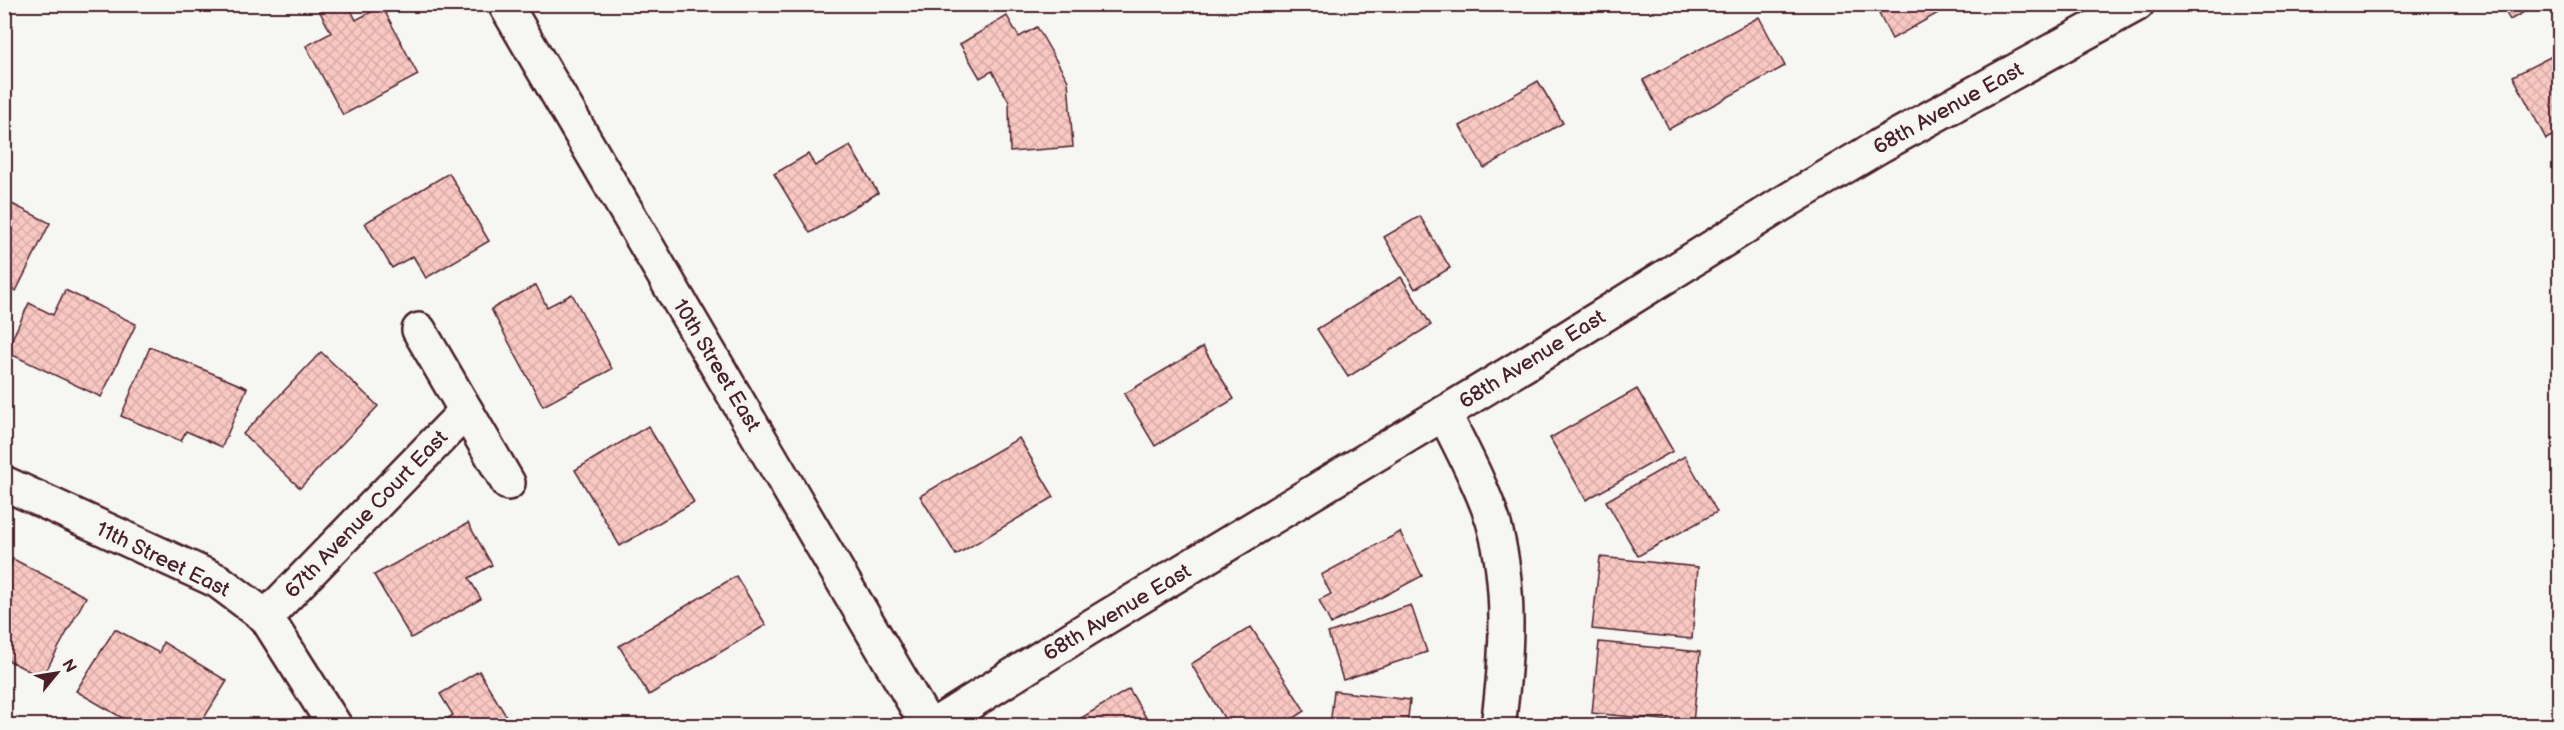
<svg xmlns="http://www.w3.org/2000/svg" width="2564" height="730" font-family="'Balsamiq Sans',sans-serif">
	<defs>
		<pattern id="building-cross-hatch" width="8" height="8" patternUnits="userSpaceOnUse" patternTransform="scale(1.5)"><rect width="8" height="8" fill="#f9c8c2"/><path d="M0 0l8 8M0 8l8-8" fill="none" stroke="#d7aba7"/></pattern>
	</defs>
	<rect width="100%" height="100%" fill="#f6f6f2"/>
	<filter id="ink" filterUnits="userSpaceOnUse"><feTurbulence type="fractalNoise" baseFrequency=".0167" numOctaves="2"/><feDisplacementMap in="SourceGraphic" scale="12" xChannelSelector="R" yChannelSelector="G"/><feConvolveMatrix kernelMatrix="1 2 1 2 8 2 1 2 1" color-interpolation-filters="sRGB"/></filter>
	<g filter="url(#ink)">
		<g fill="url(#building-cross-hatch)" stroke="#4a1f2b" stroke-width="1.5">
			<polygon points="329,4 348,4 356,20 382,6 418,75 343,115 306,46 331,33 319,10"/>
			<polygon points="1874,4 1954,4 1892,39"/>
			<polygon points="2501,4 2538,4 2510,20"/>
			<polygon points="1007,16 1019,37 1037,27 1068,81 1073,147 1010,152 1009,102 992,71 980,78 960,44"/>
			<polygon points="1759,17 1785,66 1669,129 1643,80"/>
			<polygon points="2560,52 2560,132 2546,139 2513,76"/>
			<polygon points="1538,81 1563,123 1484,168 1460,126"/>
			<polygon points="850,146 878,193 810,233 774,174 808,154 815,166"/>
			<polygon points="449,173 489,241 426,278 413,256 392,268 365,223"/>
			<polygon points="4,200 50,223 16,291 4,286"/>
			<polygon points="1420,216 1450,268 1415,289 1384,237"/>
			<polygon points="1401,277 1431,325 1348,377 1317,329"/>
			<polygon points="536,285 547,307 572,294 612,369 543,406 491,309"/>
			<polygon points="65,290 136,324 101,397 6,352 29,303 53,315"/>
			<polygon points="150,347 247,388 222,447 186,431 181,441 121,416"/>
			<polygon points="1203,347 1234,399 1155,446 1124,394"/>
			<polygon points="321,352 378,406 300,488 243,434"/>
			<polygon points="1637,389 1673,451 1586,500 1550,438"/>
			<polygon points="648,426 694,502 620,546 575,470"/>
			<polygon points="1019,438 1054,497 956,555 920,496"/>
			<polygon points="1685,456 1717,512 1638,556 1606,501"/>
			<polygon points="468,523 492,565 469,578 481,599 411,638 374,575"/>
			<polygon points="1400,532 1422,576 1331,624 1319,600 1331,594 1321,575"/>
			<polygon points="1600,557 1698,567 1692,639 1592,629"/>
			<polygon points="13,559 86,597 42,678 4,658 4,575"/>
			<polygon points="736,576 766,625 649,695 619,646"/>
			<polygon points="1411,605 1427,652 1343,680 1328,633"/>
			<polygon points="1251,627 1305,711 1282,726 1229,726 1191,664"/>
			<polygon points="115,629 159,653 163,642 227,681 199,726 136,726 76,691"/>
			<polygon points="1599,642 1700,652 1693,723 1592,713"/>
			<polygon points="479,671 512,726 436,726 453,715 440,694"/>
			<polygon points="1129,689 1151,726 1068,726"/>
			<polygon points="1334,691 1410,700 1407,726 1330,726"/>
		</g>
		<g fill="none" stroke-linecap="round" stroke-linejoin="round">
			<defs>
				<g id="minor">
					<polyline points="505,4 928,726"/>
					<polyline points="419,330 508,483"/>
					<path d="M1444,413C1461,448 1481,484 1493,521C1512,586 1507,659 1498,726"/>
					<polyline points="4,483 218,581 266,617 335,726"/>
					<polyline points="266,617 466,411"/>
					<polyline points="933,726 1087,629 1527,363 1780,205 1881,145 2137,4"/>
				</g>
			</defs>
			<use href="#minor" stroke="#4a1f2b" stroke-width="38"/>
			<use href="#minor" stroke="#f6f6f2" stroke-width="33"/>
		</g>
	</g>
	<g text-anchor="middle" stroke-width="4.5" stroke-linejoin="round" paint-order="stroke">
		<g font-size="21" fill="#4a1f2b" stroke="#f6f6f2">
			<text transform="translate(1948 108) rotate(-29)" y="7">68th Avenue East</text>
			<text transform="translate(1532 359) rotate(-32)" y="7">68th Avenue East</text>
			<text transform="translate(717 365) rotate(59)" y="7">10th Street East</text>
			<text transform="translate(366 514) rotate(-46)" y="7">67th Avenue Court East</text>
			<text transform="translate(163 559) rotate(26)" y="7">11th Street East</text>
			<text transform="translate(1117 612) rotate(-31)" y="7">68th Avenue East</text>
		</g>
	</g>
	<rect width="2564" height="730" fill="none" stroke="#f6f6f2" stroke-width="24"/>
	<rect x="12" y="12" width="2540" height="706" fill="none" stroke="#4a1f2b" stroke-width="2" filter="url(#ink)"/>
	<g transform="translate(57 673) rotate(60)" stroke="#f6f6f2" stroke-width="4.5" paint-order="stroke">
	<path d="M0-4.5L10 22L0 15L-10 22Z" fill="#4a1f2b"/>
	<text y="-9" font-size="16" font-weight="bold" text-anchor="middle" fill="#4a1f2b">N</text>
	</g>
</svg>
